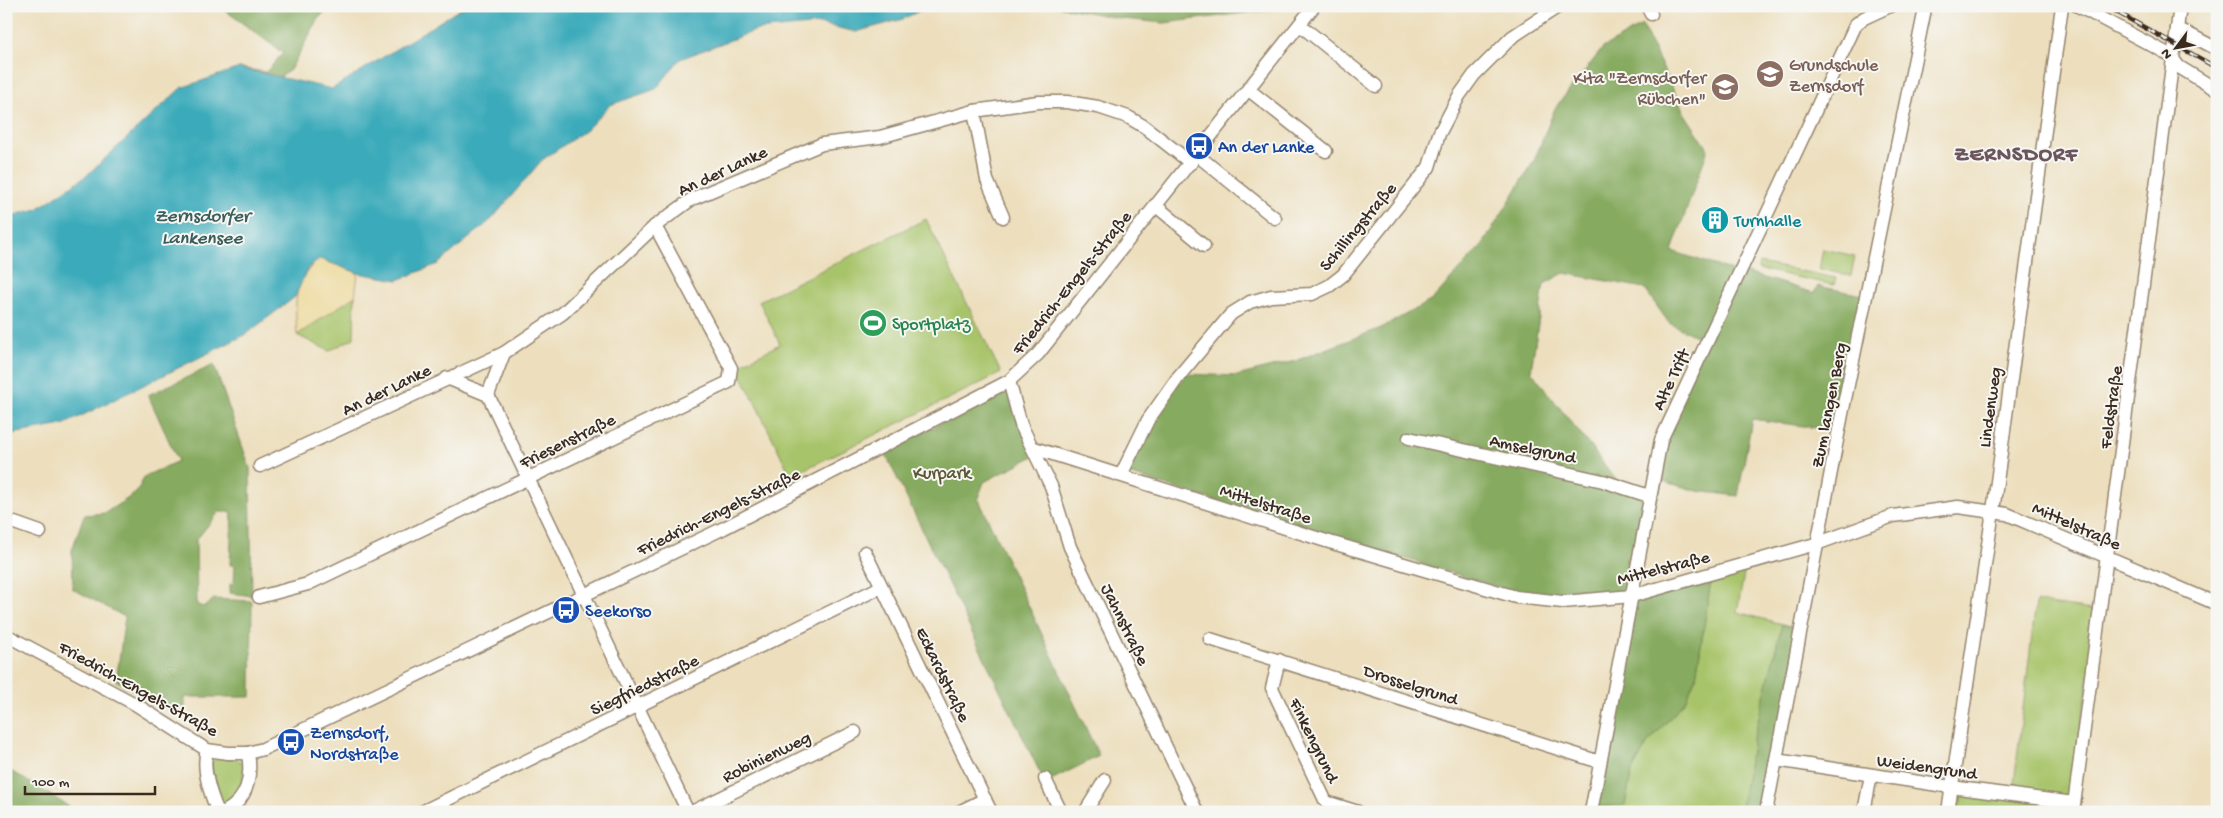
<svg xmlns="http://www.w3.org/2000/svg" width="2223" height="818" font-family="'Gochi Hand',sans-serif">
	<rect width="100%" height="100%" fill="#f6f6f2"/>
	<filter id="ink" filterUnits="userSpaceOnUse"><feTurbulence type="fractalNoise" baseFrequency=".02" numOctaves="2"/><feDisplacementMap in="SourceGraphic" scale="10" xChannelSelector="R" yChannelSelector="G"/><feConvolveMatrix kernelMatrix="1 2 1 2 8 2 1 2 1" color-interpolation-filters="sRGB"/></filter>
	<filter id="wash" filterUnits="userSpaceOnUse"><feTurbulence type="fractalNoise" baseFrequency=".0096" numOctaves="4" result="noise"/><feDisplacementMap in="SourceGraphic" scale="20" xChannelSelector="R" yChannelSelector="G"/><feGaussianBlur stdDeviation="1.12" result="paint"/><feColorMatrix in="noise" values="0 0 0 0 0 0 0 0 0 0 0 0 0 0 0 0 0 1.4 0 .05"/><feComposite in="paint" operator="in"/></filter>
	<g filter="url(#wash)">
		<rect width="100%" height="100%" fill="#eddfbe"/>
		<g fill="#a8c46b" stroke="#727744">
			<polygon points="926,219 1001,373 791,476 737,366 780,344 759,301"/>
			<polygon points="1823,249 1855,256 1851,276 1819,269"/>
			<polygon points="1759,263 1836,278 1834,285 1758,269"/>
			<polygon points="355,296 354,338 329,351 297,335"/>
			<polygon points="1745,569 1737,612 1782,624 1752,745 1740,812 1592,812 1593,807 1625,804 1632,771 1647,744 1685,701 1696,677 1711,580"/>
			<polygon points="2036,602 2099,611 2070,800 2013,791"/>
			<polygon points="217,758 236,758 244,765 242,786 226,809 217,803 210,764"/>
			<polygon points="1954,791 2069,805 2068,812 1951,812"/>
		</g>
		<g fill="#86aa5f" stroke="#606a3e" fill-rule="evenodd">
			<polygon points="219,6 331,6 318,19 290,70 280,77 239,68 266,72 283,53"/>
			<polygon points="1057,6 1303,6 1164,23 1123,19"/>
			<path d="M1642,25L1685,114L1708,149L1672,251L1739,273H1747L1814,293L1818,286L1863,295L1839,431L1752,419L1738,496L1697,491L1663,481L1627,587C1603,603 1546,596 1518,593L1125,473L1151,421L1186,374L1237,376L1295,361L1381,328L1432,300L1483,244L1534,161L1555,108L1603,48ZM1564,273L1644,288L1669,323L1704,340L1647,493L1621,486L1531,371L1544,284Z"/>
			<polygon points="214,365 250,468 252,596 230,593 230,584 234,584 235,565 230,565 232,512 219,512 196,540 197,605 204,607 214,599 252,601 251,697 185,697 185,717 116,681 125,617 73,589 72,550 84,515 105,513 136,493 145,476 178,461 148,395"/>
			<polygon points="1007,391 1034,456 984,482 978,498 1099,756 1045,783 884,451"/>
			<polygon points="1711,580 1696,677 1685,701 1647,744 1632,771 1625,805 1593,807 1637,599"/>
			<polygon points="1782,624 1800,629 1766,812 1740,812 1752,745"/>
			<polygon points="6,768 78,812 6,812"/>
		</g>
		<path fill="#eeda9e" stroke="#94825e" d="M320,259L358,273L355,296L297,335C295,304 292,280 320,259Z"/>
		<polygon fill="#3baaba" stroke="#3b6a6c" points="465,6 929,6 903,19 856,32 821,24 757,30 680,59 656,89 610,105 586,130 542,160 492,219 438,264 398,280 358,273 320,259 308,268 295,297 245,335 63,425 6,435 6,206 14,215 37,209 86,176 181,88 239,68 332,89"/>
	</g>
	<g filter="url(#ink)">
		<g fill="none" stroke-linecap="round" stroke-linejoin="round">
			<defs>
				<g id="minor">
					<polyline points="1647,6 1651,14"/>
					<polyline points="2078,6 2170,55 2179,67 2217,90"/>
					<polyline points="1300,25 1376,86"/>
					<polyline points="2177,28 2217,49"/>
					<polyline points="1249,90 1326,151"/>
					<polyline points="974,111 987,180 1003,217"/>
					<polyline points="1197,155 1275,218"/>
					<polyline points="1155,205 1204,246"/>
					<polyline points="504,353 488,395 688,812"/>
					<polyline points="447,378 488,395"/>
					<polyline points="1009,381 1021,425 1051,486 1070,547 1197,812"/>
					<polyline points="1409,438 1603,481 1649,496"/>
					<polyline points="1034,448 1326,541 1516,597 1563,602 1632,596 1819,543 1893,516 1958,507 2007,514 2217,604"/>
					<polyline points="260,466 504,353 563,313 655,226 692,199 822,144 880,137 974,111 1038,102 1067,102 1098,107 1128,117 1145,127 1191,163"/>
					<polyline points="1121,475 1148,420 1179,376 1231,314 1250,302 1271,296 1312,294 1329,286 1343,275 1429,167 1439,134 1459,96 1474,75 1512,37 1559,6"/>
					<polyline points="6,520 40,532"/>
					<polyline points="865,552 991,812"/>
					<polyline points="259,597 308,584 729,382 731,368 655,226"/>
					<polyline points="6,635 135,704 207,750 228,753 248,753 263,749 724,528 1009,381 1038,354 1314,6"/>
					<polyline points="1210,639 1600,762"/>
					<polyline points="1279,660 1272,688 1326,802 1358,812"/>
					<path d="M207,750C202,767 210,793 217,810L222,812"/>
					<polyline points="1776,760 1951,787 2074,803"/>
					<polyline points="1045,779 1061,812"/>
					<path d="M225,812C248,799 252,778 248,753"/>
					<polyline points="422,812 881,587"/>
					<polyline points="692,812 855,732"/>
					<polyline points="959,812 985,799"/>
					<polyline points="1085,812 1105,780"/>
					<polyline points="1591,812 1661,440 1856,24 1864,18 1890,6"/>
					<polyline points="1766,812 1842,414 1925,9 1924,6"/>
					<polyline points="1864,812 1871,775"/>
					<polyline points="1948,812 1993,511 2062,6"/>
					<polyline points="2073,812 2180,6"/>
				</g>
			</defs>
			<use href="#minor" stroke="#94846e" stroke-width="15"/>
			<use href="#minor" stroke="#fff" stroke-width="12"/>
			<defs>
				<polyline id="rail" points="2106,6 2217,68"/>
			</defs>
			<use href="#rail" stroke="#3b2a1e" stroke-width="4.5"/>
			<use href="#rail" stroke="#f6f6f2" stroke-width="2.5" stroke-dasharray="8" stroke-linecap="butt"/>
		</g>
	</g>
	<defs>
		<symbol id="school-disc" viewBox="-11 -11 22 22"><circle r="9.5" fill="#8d6e63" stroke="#f6f6f2"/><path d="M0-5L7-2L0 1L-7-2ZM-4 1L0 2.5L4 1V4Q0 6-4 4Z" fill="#fff"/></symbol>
		<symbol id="bus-disc" viewBox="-11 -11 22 22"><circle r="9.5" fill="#1a4fb4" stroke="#f6f6f2"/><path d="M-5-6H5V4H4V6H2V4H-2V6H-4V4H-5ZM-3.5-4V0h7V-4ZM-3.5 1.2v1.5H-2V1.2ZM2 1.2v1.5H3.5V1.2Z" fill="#fff"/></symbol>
		<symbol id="building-disc" viewBox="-11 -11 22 22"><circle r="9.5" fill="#0f9aa8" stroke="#f6f6f2"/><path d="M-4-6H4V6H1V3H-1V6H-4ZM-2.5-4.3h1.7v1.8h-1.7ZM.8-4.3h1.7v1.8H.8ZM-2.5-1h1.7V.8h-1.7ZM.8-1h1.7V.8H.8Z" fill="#fff"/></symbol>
		<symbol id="stadium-disc" viewBox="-11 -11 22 22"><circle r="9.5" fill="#2e9e5b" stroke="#f6f6f2"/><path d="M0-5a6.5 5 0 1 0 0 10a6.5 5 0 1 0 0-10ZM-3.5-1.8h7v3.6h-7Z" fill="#fff"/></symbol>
	</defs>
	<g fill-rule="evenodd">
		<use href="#school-disc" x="1754" y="58" width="32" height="32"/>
		<use href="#school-disc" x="1709" y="71" width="32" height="32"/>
		<use href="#bus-disc" x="1183" y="130" width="32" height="32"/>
		<use href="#building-disc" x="1699" y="204" width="32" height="32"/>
		<use href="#stadium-disc" x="857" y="307" width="32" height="32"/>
		<use href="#bus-disc" x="550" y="594" width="32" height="32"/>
		<use href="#bus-disc" x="275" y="726" width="32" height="32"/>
	</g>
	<g text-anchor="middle" stroke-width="4" stroke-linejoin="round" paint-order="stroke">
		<g font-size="18" fill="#785e54" stroke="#f6f6f2" text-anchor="start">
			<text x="1789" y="70">Grundschule<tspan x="1789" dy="21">Zernsdorf</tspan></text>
			<text x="1706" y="83" text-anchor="end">Kita "Zernsdorfer<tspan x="1706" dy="21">Rübchen"</tspan></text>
		</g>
		<g font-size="18" fill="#164399" stroke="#f6f6f2" text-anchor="start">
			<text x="1218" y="152">An der Lanke</text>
			<text x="585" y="616">Seekorso</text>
			<text x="310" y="738">Zernsdorf,<tspan x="310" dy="21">Nordstraße</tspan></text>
		</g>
		<g font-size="18" fill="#3b2a1e" stroke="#f6f6f2">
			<text transform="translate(722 170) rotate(-25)" y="6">An der Lanke</text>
			<text transform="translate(1357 226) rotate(-50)" y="6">Schillingstraße</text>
			<text transform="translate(1071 282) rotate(-51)" y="6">Friedrich-Engels-Straße</text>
			<text transform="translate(1670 379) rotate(-65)" y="6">Alte Trift</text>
			<text transform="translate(386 389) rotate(-26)" y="6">An der Lanke</text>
			<text transform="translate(1828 405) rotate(-79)" y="6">Zum langen Berg</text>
			<text transform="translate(1989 407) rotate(-82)" y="6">Lindenweg</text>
			<text transform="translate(2110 407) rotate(-82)" y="6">Feldstraße</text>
			<text transform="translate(567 440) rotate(-26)" y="6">Friesenstraße</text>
			<text transform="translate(1533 448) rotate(12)" y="6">Amselgrund</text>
			<text transform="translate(1266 503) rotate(18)" y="6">Mittelstraße</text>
			<text transform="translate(718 511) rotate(-26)" y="6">Friedrich-Engels-Straße</text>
			<text transform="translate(2077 525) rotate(24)" y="6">Mittelstraße</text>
			<text transform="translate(1663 567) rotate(-14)" y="6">Mittelstraße</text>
			<text transform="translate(1126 624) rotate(64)" y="6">Jahnstraße</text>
			<text transform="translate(944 674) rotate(64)" y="6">Eckardstraße</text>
			<text transform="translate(644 684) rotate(-26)" y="6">Siegfriedstraße</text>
			<text transform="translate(1411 684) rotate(18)" y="6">Drosselgrund</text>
			<text transform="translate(139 688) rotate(29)" y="6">Friedrich-Engels-Straße</text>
			<text transform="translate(1315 740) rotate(64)" y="6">Finkengrund</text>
			<text transform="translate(766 756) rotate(-26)" y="6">Robinienweg</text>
			<text transform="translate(1927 766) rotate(8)" y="6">Weidengrund</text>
		</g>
		<g font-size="18" fill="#0d838f" stroke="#f6f6f2" text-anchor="start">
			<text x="1734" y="226">Turnhalle</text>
		</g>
		<g font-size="18" fill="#27864d" stroke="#f6f6f2" text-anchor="start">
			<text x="892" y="329">Sportplatz</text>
		</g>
		<g font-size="18" fill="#5c5835" stroke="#f6f6f2">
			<text x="942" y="478">Kurpark</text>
		</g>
		<g font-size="19" font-style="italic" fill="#3b5d5c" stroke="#f6f6f2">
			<text x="202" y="221">Zernsdorfer<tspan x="202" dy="22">Lankensee</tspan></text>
		</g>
		<g font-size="22" font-weight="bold" letter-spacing="1" fill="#6c565e" stroke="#f6f6f2">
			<text x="2016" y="160">ZERNSDORF</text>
		</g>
	</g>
	<rect width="2223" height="818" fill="none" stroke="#f6f6f2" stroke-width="25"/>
	<g transform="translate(2176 48) rotate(238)" stroke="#f6f6f2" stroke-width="4" paint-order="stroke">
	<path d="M0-4L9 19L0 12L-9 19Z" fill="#3b2a1e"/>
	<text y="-8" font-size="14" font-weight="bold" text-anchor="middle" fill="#3b2a1e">N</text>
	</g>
	<path d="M25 786v8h130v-8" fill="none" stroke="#3b2a1e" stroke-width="2.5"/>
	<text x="32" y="786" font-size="15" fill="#3b2a1e" stroke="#f6f6f2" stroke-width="4" paint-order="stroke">100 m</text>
</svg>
